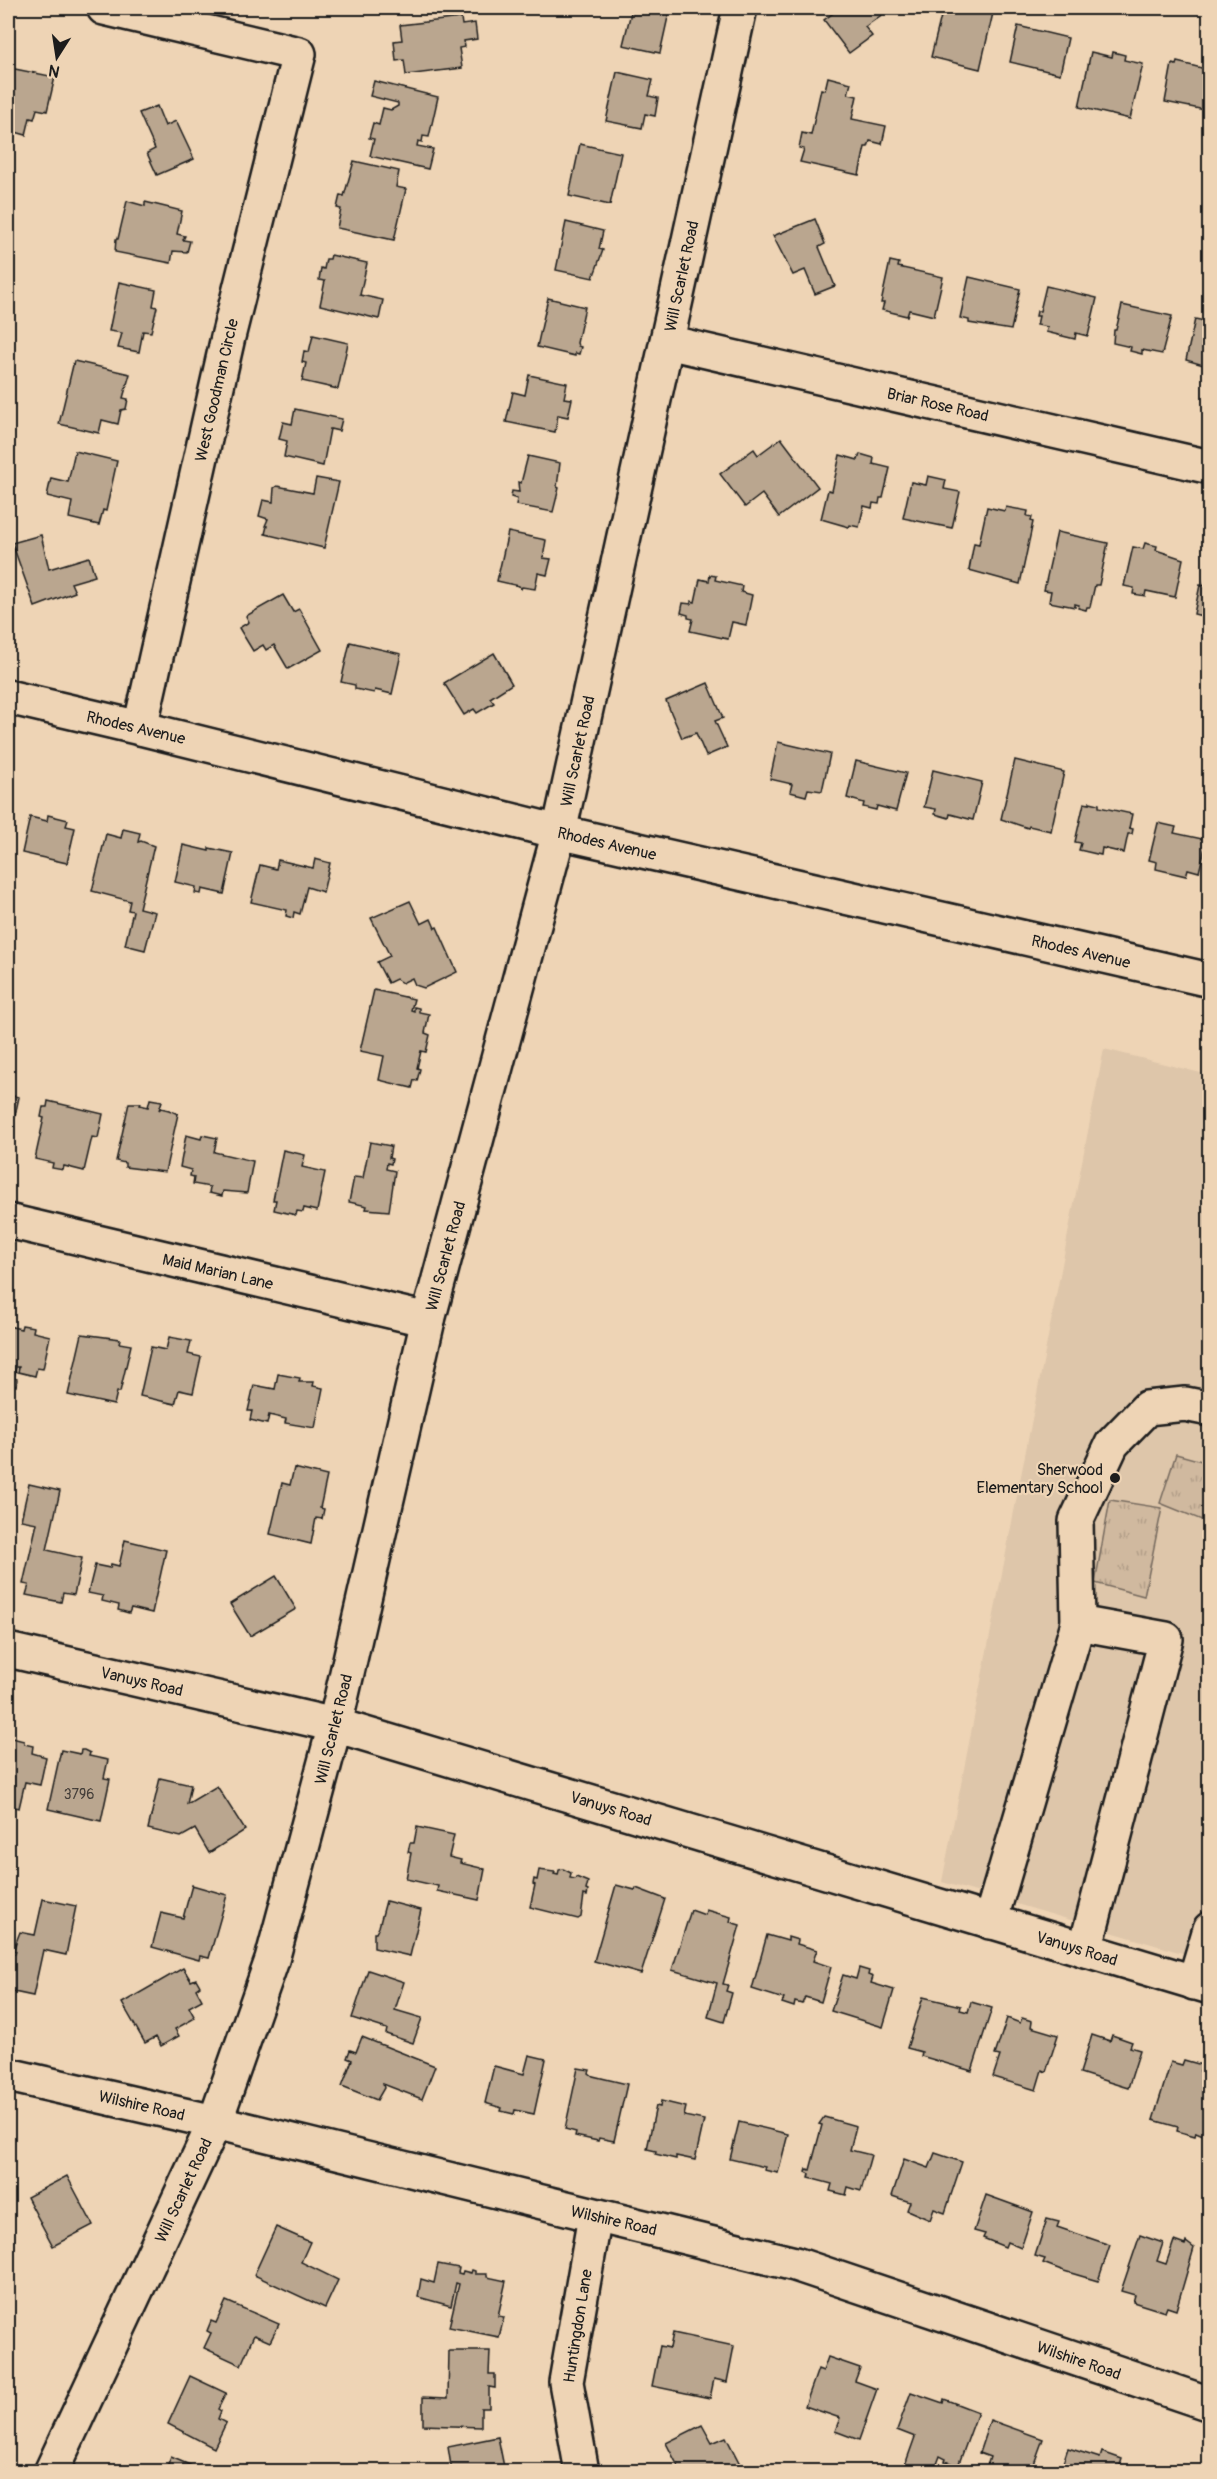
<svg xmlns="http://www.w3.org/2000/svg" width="1217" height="2479" font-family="Pangolin,sans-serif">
	<defs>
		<pattern id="park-tufts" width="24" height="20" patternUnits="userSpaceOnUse" patternTransform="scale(1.5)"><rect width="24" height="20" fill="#d0b99f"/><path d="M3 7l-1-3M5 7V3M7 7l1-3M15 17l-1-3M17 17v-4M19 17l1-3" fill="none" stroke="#b29e88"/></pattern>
	</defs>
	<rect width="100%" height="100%" fill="#eed4b5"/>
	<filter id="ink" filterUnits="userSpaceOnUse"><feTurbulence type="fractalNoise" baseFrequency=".0167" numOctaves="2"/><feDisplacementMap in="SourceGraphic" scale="12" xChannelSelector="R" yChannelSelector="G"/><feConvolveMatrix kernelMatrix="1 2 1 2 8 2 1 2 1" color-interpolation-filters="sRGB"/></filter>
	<g filter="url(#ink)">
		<polygon fill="#dec6aa" points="1104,1049 1209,1075 1209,1961 942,1882"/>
		<g fill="url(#park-tufts)" stroke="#766a5e" stroke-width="1.5">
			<polygon points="1176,1454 1209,1463 1209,1523 1160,1503"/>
			<polygon points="1110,1500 1162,1508 1144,1596 1095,1583"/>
		</g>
		<g fill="#baa68f" stroke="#1c1c1c" stroke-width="1.5">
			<polygon points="632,8 670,8 660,53 623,45"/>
			<polygon points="840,8 891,8 865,27 872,36 849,53 824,20"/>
			<polygon points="943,8 981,8 980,11 993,13 980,69 931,57"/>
			<polygon points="461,18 462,25 475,23 477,39 464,41 465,47 459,48 462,68 406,75 404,60 396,61 394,41 402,40 400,25"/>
			<polygon points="1018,26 1068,38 1060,74 1010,62"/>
			<polygon points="1091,52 1112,57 1113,52 1125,55 1124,60 1143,64 1130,119 1079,107"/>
			<polygon points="1177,62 1210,70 1210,111 1165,102 1172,64 1176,65"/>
			<polygon points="10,68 55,77 47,111 37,109 34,119 30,118 26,135 8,130 8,69"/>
			<polygon points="617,72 653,80 649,96 658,98 655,116 645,114 642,128 606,121"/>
			<polygon points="828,77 851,83 848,94 857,96 852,119 886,126 882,144 870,141 868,147 865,147 859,175 800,162 804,149 799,148 802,133 811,135 821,89 825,90"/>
			<polygon points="374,81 438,97 429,137 423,136 422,142 418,141 417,146 433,149 428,169 370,156 374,139 369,138 373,123 379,125 383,108 391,110 398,106 398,103 370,96"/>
			<polygon points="157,106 165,126 176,121 194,159 157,175 147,153 155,149 139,113"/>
			<polygon points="580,144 621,153 610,205 569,196"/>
			<polygon points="354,161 399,171 396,187 406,189 394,240 337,228 341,209 337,208 340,195 344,196"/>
			<polygon points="127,201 145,206 145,202 182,211 177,234 185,236 183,240 190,241 187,252 173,251 171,263 115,252 116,239 118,239"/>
			<polygon points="815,219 825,244 819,247 835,286 815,294 805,270 793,275 773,236"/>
			<polygon points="566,222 603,231 599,249 603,250 593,278 556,270"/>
			<polygon points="331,255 367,263 360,295 383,300 379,319 320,305 325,281 319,280 321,268 324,269 326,259 330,259"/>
			<polygon points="890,261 899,263 898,267 943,277 934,316 909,310 907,316 882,310 884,303 881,303"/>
			<polygon points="969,277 1020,289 1011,330 969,323 969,320 960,318"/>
			<polygon points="119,282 156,290 153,306 157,307 151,332 143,331 139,352 118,348 122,333 109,331"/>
			<polygon points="1046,286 1097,298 1088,336 1076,333 1075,339 1046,332 1048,327 1037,325 1039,316 1036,316 1037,311 1040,311"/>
			<polygon points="548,298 585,307 577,343 578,346 581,347 579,354 575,353 575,356 537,347"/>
			<polygon points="1122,305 1172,316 1162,354 1142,350 1142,354 1130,351 1131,347 1113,343 1114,330 1116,330"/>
			<polygon points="1195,319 1210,322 1210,374 1206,373 1207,366 1186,360"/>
			<polygon points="313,335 348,343 338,389 302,381 306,363 302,362 304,351 309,352"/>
			<polygon points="74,361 130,374 123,398 128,399 126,409 121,410 118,424 102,420 99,433 59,424"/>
			<polygon points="529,375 567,383 564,398 572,399 568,417 558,415 555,432 506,422 513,392 525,395"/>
			<polygon points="295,409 342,419 339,431 330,429 323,466 284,457 287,441 279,439 283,422 292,424"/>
			<polygon points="781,438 818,487 779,517 762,494 745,507 720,474 754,449 758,455"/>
			<polygon points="75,451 117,461 106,511 103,510 99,525 69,518 72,502 47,496 51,478 68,482"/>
			<polygon points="860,454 874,458 873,464 890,468 883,498 880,498 879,504 873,503 872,508 864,506 859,527 850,525 849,527 821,519 828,490 832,491 840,455 858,460"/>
			<polygon points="528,456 560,463 557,487 559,488 553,512 516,505 517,499 511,497 512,491 519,492 518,482 521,483"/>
			<polygon points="928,476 946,480 944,489 960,492 952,528 903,518 911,482 926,485"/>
			<polygon points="316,478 339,482 324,548 265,534 267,526 265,526 268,519 259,516 263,500 273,502 274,488 277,486 313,493"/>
			<polygon points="987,507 1005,511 1006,507 1028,511 1027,516 1032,517 1031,521 1033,522 1020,584 969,570 974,543 979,544"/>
			<polygon points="508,532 546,540 543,558 551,559 547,575 538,573 535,589 522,587 521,589 519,586 497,581"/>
			<polygon points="1057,532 1108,543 1099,585 1095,585 1090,607 1087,607 1086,610 1078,608 1079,605 1075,604 1075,607 1049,602 1051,591 1044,590"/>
			<polygon points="41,535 49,569 89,557 95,576 71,583 75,592 35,607 12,543"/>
			<polygon points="1145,543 1157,546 1156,550 1183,559 1175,597 1146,591 1145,596 1133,594 1134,588 1124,586 1133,547 1143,549"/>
			<polygon points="1210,563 1210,618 1194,614 1200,585 1204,586"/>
			<polygon points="710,575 716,576 715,580 742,586 741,592 752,595 746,625 732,622 728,639 690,631 693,619 688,618 688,615 681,613 683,603 691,604 691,601 695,602 700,579 709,581"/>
			<polygon points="283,595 293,612 299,609 322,650 288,669 274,645 266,650 263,645 253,651 239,628 249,622 246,616"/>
			<polygon points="350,642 401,654 392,694 375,690 374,693 355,689 355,685 341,682"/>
			<polygon points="494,653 512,684 490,698 494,703 477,713 474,709 464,715 444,683"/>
			<polygon points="708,683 723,718 715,721 727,747 706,756 696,733 682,738 666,701"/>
			<polygon points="778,742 830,754 822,791 808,789 806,796 790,792 792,784 770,779"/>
			<polygon points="1015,760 1064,772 1051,831 1029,826 1028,828 1001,819"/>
			<polygon points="856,761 906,773 896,811 877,806 876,810 863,807 864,803 847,798"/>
			<polygon points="933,770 982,782 973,820 950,814 949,818 935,814 936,809 924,807"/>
			<polygon points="1090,802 1099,804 1099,807 1132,814 1129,828 1133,829 1132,834 1128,834 1124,853 1102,848 1101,855 1079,850 1081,843 1075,842 1084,803 1090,804"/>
			<polygon points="48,815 68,820 66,826 75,828 67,863 22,853 30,817 47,821"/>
			<polygon points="1158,823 1176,827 1174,833 1207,840 1199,872 1188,869 1186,876 1156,869 1157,862 1149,860"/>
			<polygon points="123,829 140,833 138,842 141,841 154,846 139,908 155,912 145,950 125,945 133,911 128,910 130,901 92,891 106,834 121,838"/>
			<polygon points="183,845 209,851 209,848 233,853 224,894 202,889 201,894 195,893 196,887 175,882"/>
			<polygon points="315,859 330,863 323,892 307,887 300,914 294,912 293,918 286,916 287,910 251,902 260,865 276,869 278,860 313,868"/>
			<polygon points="410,901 421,924 431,919 435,928 437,927 457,972 424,988 415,985 412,978 402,983 396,979 388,983 377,962 390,956 371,918"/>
			<polygon points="374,990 414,999 411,1010 414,1011 414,1007 419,1008 419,1012 429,1014 425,1033 430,1035 426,1052 421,1051 417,1068 420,1069 417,1081 414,1080 412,1088 379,1080 384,1056 360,1051"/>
			<polygon points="8,1095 19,1097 8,1147"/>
			<polygon points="150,1099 162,1101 159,1110 161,1108 169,1110 178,1114 165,1172 125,1167 125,1163 116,1161 129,1103 141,1103 140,1105 148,1107"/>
			<polygon points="48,1101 103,1114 98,1138 92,1137 84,1171 64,1166 63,1170 52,1168 53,1163 35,1159 44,1118 41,1117 43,1107 47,1107"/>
			<polygon points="186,1135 201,1139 202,1135 217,1138 214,1152 253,1161 247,1193 223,1191 222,1196 209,1193 210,1187 193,1184 194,1177 190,1176 191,1170 180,1167"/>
			<polygon points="370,1142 391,1146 389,1158 392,1159 391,1164 387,1163 386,1169 395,1171 389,1211 366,1209 367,1206 349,1202 354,1177 363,1178"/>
			<polygon points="283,1150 305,1155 302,1167 325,1172 317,1211 304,1208 303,1212 297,1211 296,1215 274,1210 276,1200 273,1200"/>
			<polygon points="22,1325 34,1327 33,1332 50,1336 43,1369 37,1368 35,1376 18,1372 19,1367 16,1367 14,1378 17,1379 16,1386 11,1385 10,1388 8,1388 8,1326 21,1329"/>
			<polygon points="82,1334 120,1339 119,1343 131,1345 120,1392 117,1392 114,1405 68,1395"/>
			<polygon points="169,1337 191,1341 188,1354 201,1357 193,1393 179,1390 175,1404 140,1396 151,1347 166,1350"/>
			<polygon points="278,1374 300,1378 299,1382 314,1382 313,1386 323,1388 315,1428 285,1423 286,1419 269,1415 267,1424 250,1420 252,1411 248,1411 254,1385 275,1389"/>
			<polygon points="294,1468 327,1476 320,1508 324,1509 322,1519 316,1518 311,1544 270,1534 282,1483 290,1485"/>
			<polygon points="29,1484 60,1491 47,1550 82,1558 74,1595 63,1593 61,1602 26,1595 29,1585 23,1584 37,1523 21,1520"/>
			<polygon points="125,1540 166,1550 152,1613 131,1608 129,1613 118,1610 119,1605 102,1601 103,1596 88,1593 95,1565 110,1568 111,1564 119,1566"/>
			<polygon points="276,1576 296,1609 250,1636 230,1604"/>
			<polygon points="8,1737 24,1741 24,1744 33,1746 32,1753 46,1757 40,1785 25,1782 19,1808 10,1806 9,1811 8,1811"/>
			<polygon points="61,1750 80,1754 81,1750 84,1750 90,1753 89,1756 108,1760 104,1778 110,1779 101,1821 48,1809"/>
			<polygon points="160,1778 191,1785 187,1804 217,1786 245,1830 209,1853 195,1829 181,1837 148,1829"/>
			<polygon points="417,1827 454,1835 449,1857 461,1860 460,1863 485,1869 479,1900 437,1891 438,1886 406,1879 411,1853 408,1852 410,1843 414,1843"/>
			<polygon points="563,1869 571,1873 570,1878 575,1879 576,1877 588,1882 586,1890 588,1891 587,1896 584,1895 581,1917 578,1919 530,1907 535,1885 533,1884 534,1879 537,1880 539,1870 555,1872 554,1874 558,1875 559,1870"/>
			<polygon points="192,1885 227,1895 209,1958 200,1956 199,1960 152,1947 161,1913 183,1918"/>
			<polygon points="616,1885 635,1890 636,1888 665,1899 641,1974 594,1961"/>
			<polygon points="43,1899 76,1906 66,1955 43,1950 33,1996 9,1991 8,1997 8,1953 15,1954 16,1951 13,1950 20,1932 35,1935"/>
			<polygon points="386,1901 421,1910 410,1956 374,1948 374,1933 376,1933 379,1927"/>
			<polygon points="691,1910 705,1915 706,1910 731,1917 730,1922 740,1925 723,1984 728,1985 726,1991 732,1993 724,2022 708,2017 717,1983 672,1970"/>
			<polygon points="767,1935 788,1941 788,1937 798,1940 797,1944 817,1950 813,1961 831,1967 821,2002 805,1997 802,2004 795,2002 794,2007 782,2003 784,1999 752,1989"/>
			<polygon points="183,1968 191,1981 196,1979 200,1986 196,1989 202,2000 189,2007 195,2018 175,2029 179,2036 161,2046 156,2037 145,2043 122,2003"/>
			<polygon points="859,1968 869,1971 868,1975 873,1977 871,1983 894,1990 883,2027 831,2011 843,1975 856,1979"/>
			<polygon points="368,1970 404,1982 395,2010 422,2018 413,2043 386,2034 387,2029 352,2018"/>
			<polygon points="923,1997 961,2006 960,2010 968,2012 971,2002 992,2008 972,2071 921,2056 922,2052 907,2048"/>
			<polygon points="1007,2018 1020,2023 1022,2018 1032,2021 1031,2027 1058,2035 1046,2072 1042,2070 1036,2090 993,2077 1000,2056 995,2055"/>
			<polygon points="1092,2035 1110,2041 1112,2035 1132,2042 1130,2047 1140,2050 1128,2088 1080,2073"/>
			<polygon points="362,2037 435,2066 422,2099 383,2084 384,2088 377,2100 342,2086 352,2060 347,2058 350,2050 356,2052"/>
			<polygon points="529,2055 546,2059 534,2114 515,2110 514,2114 501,2111 502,2108 485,2103 494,2066 524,2074"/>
			<polygon points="1184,2060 1202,2065 1200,2071 1210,2074 1210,2116 1203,2135 1196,2132 1195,2136 1177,2131 1178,2127 1153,2120 1171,2062 1182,2065"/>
			<polygon points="578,2068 590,2070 589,2073 593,2076 627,2084 614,2141 599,2138 598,2141 575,2136 576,2132 565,2129"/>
			<polygon points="661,2101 686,2107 684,2116 704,2120 695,2160 676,2156 676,2159 655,2154 656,2151 647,2149 656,2106 660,2107"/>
			<polygon points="824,2117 856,2126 850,2150 871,2155 861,2191 848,2187 846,2195 830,2191 832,2184 809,2178 810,2174 806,2172 807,2169 810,2170 822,2125 819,2124"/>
			<polygon points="739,2122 788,2134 778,2173 764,2170 765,2167 730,2159"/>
			<polygon points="935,2153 962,2162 945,2213 934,2209 930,2220 907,2210 910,2202 892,2196 904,2159 929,2168"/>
			<polygon points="67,2176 93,2225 53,2246 27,2197"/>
			<polygon points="986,2195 1033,2212 1021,2248 1007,2242 1005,2247 983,2238 985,2234 974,2231"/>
			<polygon points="1047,2219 1059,2222 1057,2227 1110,2245 1098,2281 1064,2271 1043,2263 1045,2259 1035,2256"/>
			<polygon points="276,2227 310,2242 301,2262 338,2280 325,2308 254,2275"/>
			<polygon points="1140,2235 1163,2243 1157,2261 1166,2264 1174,2241 1185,2245 1186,2242 1194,2248 1176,2310 1167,2307 1165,2312 1133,2302 1135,2295 1121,2291"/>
			<polygon points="438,2264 459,2268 458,2273 462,2274 463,2271 471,2273 472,2270 475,2271 475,2274 487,2274 487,2277 506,2281 498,2316 504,2317 499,2337 449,2327 459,2284 456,2283 451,2306 418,2297 421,2279 434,2283"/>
			<polygon points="226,2301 279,2324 270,2342 254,2335 241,2365 204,2348 211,2333 207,2331 211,2321 216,2323"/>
			<polygon points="673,2333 734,2346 727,2382 714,2379 710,2398 652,2386 660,2346 670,2348"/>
			<polygon points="449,2351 490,2351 489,2374 495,2374 495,2388 489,2387 489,2408 481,2408 481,2427 423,2425 423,2397 448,2398"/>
			<polygon points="828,2357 860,2368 855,2381 877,2389 859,2440 835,2431 840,2418 805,2406 818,2369 823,2371"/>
			<polygon points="8,2369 15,2373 8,2389"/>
			<polygon points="190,2376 226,2393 218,2409 221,2411 218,2419 226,2423 214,2448 168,2424"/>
			<polygon points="911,2392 943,2403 944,2399 978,2412 958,2466 945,2461 946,2459 940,2456 934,2472 925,2472 905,2465 915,2437 897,2430"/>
			<polygon points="990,2420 1043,2439 1031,2472 985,2472 990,2457 979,2453"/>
			<polygon points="702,2425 712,2443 726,2437 743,2470 739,2472 681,2472 666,2443"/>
			<polygon points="498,2437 505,2472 452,2472 448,2447"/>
			<polygon points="1068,2448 1100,2458 1102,2452 1122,2459 1118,2472 1060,2472"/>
			<polygon points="171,2457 206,2472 156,2472 158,2467 166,2470"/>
		</g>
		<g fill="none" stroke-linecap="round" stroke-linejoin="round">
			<defs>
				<g id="minor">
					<polyline points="104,8 299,54 228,337 140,728"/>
					<polyline points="667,342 1210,467"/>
					<polyline points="8,1221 428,1320"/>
					<polyline points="1078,1623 1076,1521 1112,1444 1147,1408 1185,1404 1210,1409"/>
					<polyline points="8,1650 335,1725 1210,1987"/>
					<polyline points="990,1922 1078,1623 1166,1639 1085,1950"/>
					<polyline points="1194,1983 1210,1929"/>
					<polyline points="8,2075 215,2122 795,2264 1210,2404"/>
					<polyline points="51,2472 215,2122 272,1960 335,1725 428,1320 559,832 740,8"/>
					<polyline points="582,2472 566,2382 595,2216"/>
				</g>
				<polyline id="major" points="8,697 140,728 559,832 1210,980"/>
			</defs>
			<use href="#minor" stroke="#1c1c1c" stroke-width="38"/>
			<use href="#major" stroke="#1c1c1c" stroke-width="38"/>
			<use href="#minor" stroke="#eed4b5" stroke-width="33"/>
			<use href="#major" stroke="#eed4b5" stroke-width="33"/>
		</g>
	</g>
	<circle fill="#1c1c1c" stroke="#eed4b5" stroke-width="2" cx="1115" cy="1478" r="6"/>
	<g text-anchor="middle" stroke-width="4.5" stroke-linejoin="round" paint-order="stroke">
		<g font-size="14" fill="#443e39">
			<text x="79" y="1799">3796</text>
		</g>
		<g font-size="16" fill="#1c1c1c" stroke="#eed4b5">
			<text transform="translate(681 276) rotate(-78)" y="6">Will Scarlet Road</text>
			<text transform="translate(216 390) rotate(-77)" y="6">West Goodman Circle</text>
			<text transform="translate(938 404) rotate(13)" y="6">Briar Rose Road</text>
			<text transform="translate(136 727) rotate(13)" y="6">Rhodes Avenue</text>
			<text transform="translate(577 751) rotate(-78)" y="6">Will Scarlet Road</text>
			<text transform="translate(607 843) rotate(13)" y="6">Rhodes Avenue</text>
			<text transform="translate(1081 951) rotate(13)" y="6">Rhodes Avenue</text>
			<text transform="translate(445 1256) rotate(-75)" y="6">Will Scarlet Road</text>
			<text transform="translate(218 1271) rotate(13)" y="6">Maid Marian Lane</text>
			<text transform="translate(142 1681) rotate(13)" y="6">Vanuys Road</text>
			<text transform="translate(333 1729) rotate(-76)" y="6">Will Scarlet Road</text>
			<text transform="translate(611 1808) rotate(17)" y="6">Vanuys Road</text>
			<text transform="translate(1077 1948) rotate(17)" y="6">Vanuys Road</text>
			<text transform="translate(142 2105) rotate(13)" y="6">Wilshire Road</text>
			<text transform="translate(183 2190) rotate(-65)" y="6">Will Scarlet Road</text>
			<text transform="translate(614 2220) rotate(13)" y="6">Wilshire Road</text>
			<text transform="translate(577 2326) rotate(-81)" y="6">Huntingdon Lane</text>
			<text transform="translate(1079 2360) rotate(19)" y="6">Wilshire Road</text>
		</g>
		<g font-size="16" fill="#1c1c1c" stroke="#eed4b5" text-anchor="end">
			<text x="1103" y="1475">Sherwood<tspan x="1103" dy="18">Elementary School</tspan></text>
		</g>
	</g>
	<rect width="1217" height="2479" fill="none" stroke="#eed4b5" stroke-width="30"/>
	<rect x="15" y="15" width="1187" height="2449" fill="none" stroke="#1c1c1c" stroke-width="2" filter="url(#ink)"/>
	<g transform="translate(57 57) rotate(192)" stroke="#eed4b5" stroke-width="4.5" paint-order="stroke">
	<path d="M0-4.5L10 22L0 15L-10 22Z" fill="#1c1c1c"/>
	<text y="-9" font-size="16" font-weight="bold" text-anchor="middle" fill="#1c1c1c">N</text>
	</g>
</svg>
